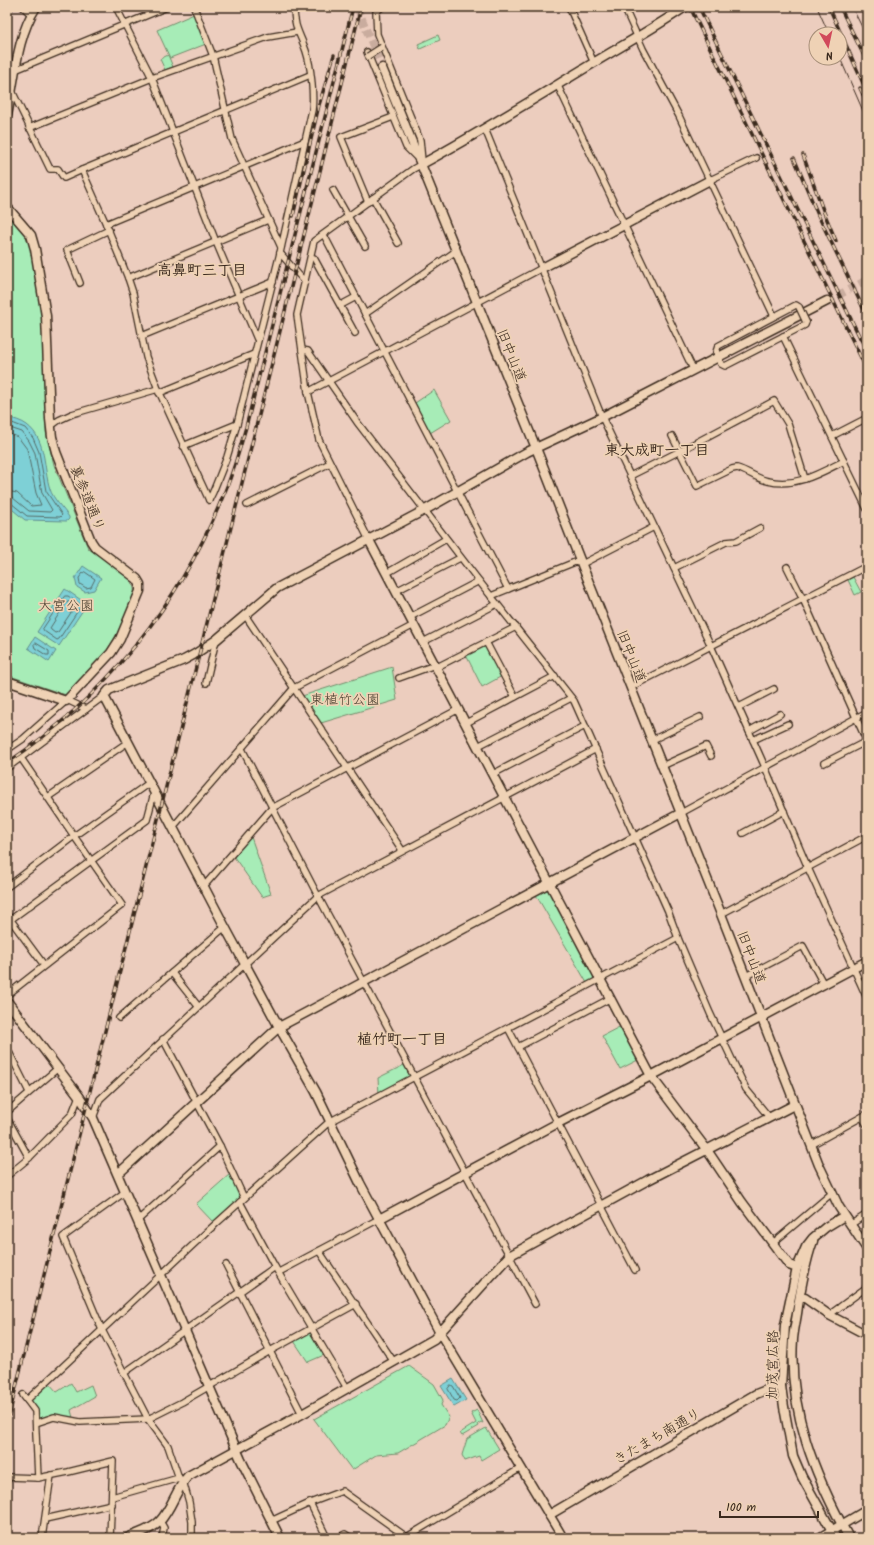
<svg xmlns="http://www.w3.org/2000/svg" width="874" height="1545" font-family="Kalam,'Klee One',sans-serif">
	<rect width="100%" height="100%" fill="#eccdbe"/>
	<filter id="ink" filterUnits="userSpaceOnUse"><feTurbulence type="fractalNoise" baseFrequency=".025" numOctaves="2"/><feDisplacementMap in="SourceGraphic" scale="8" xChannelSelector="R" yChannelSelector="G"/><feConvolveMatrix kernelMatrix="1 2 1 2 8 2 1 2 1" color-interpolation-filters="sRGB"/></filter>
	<g filter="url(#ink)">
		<g fill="#a7ecb7" stroke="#718b6a">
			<polygon points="194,14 206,44 170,58 157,30"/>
			<polygon points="438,35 440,40 420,49 418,44"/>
			<polygon points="168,55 173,67 165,70 160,59"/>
			<path d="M7,213L31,242L44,317L46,432L54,465L88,548L130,578C132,583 135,587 134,593C130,613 110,648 97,664C87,675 77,685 66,695L7,675Z"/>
			<polygon points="434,390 451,420 430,433 415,403"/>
			<polygon points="853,577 861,592 855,595 848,580"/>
			<polygon points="486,645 502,676 482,687 466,655"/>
			<polygon points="392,667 397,700 321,723 302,696"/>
			<polygon points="251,837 271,894 262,897 234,857"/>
			<polygon points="550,887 598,978 587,983 536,895"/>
			<polygon points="623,1025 640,1059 620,1069 602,1036"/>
			<polygon points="404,1065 410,1076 379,1094 378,1078"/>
			<polygon points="230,1174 240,1194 240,1199 213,1222 196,1204"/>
			<polygon points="311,1332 324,1355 308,1362 294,1341"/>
			<polygon points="409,1366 434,1384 443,1400 441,1405 449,1417 445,1425 398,1453 376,1455 352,1470 314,1419"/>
			<polygon points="49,1383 57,1392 71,1383 76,1392 91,1385 95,1396 71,1410 73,1418 41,1420 38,1419 30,1402 31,1399"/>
			<polygon points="477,1410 483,1423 481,1422 478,1424 479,1426 462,1436 460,1433 476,1423 471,1413"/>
			<polygon points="486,1428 499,1449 481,1460 479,1456 465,1461 462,1455 467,1439"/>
		</g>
		<g fill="#7ed0d6" stroke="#638e8c">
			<path d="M7,417C14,419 22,421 27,425C47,440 43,468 50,489C53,499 63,508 69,517V519L67,521L25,520L7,505Z"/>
			<polygon points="83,566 101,578 94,590 85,592 77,587 75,578"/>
			<polygon points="65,589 87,604 59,646 37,632"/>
			<polygon points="35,637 56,651 49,662 28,648"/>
			<polygon points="453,1379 466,1400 454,1407 441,1386"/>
		</g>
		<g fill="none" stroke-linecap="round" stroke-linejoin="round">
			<g stroke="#566c68" stroke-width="1">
				<polyline points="7,421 25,428 33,438 39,452 46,491 62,515 60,517 27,516 11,503 7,502"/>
				<polyline points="7,427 22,432 29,441 35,453 42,493 52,510 50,512 29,511 13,498 7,497"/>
				<polyline points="7,433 18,437 27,449 36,493 41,505 31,506 17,493 7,491"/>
				<polygon points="85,572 95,579 91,587 86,588 80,584 79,578 83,573"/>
				<polygon points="65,596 68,596 80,604 81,606 59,639 57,640 44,631 43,629"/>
				<polygon points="69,602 73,605 74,608 58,632 55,633 51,630 50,628 66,603"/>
				<polygon points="36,643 49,651 49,655 46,655 35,648 34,645"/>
				<polygon points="451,1385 453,1386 460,1398 457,1401 454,1400 448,1389"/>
			</g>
			<g stroke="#c9ac9e" stroke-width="8" stroke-dasharray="8 4" stroke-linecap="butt">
				<polyline points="357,7 382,68"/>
				<polyline points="827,301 867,280"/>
			</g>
			<defs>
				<g id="street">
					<polyline points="23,7 32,15"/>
					<polyline points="116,7 152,78 216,242 257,339"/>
					<polyline points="194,7 213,56 232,139 281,247"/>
					<polyline points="382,7 376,12 377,34 420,140 422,161"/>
					<polyline points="569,7 594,63"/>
					<polyline points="624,7 643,49 679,116 774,316"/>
					<polyline points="7,8 10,7"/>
					<polyline points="367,52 406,147 417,158"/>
					<polyline points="15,70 167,7"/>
					<polyline points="558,86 693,369"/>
					<polyline points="12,91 50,169 58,169 64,178 82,170 106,224 128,278 133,293 146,357 158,389 209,500"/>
					<polyline points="29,128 152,78 268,37 297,32"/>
					<polyline points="485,129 602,417 711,646 765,767 808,868 867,998"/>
					<polyline points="82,170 310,75"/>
					<polyline points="710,180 756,158"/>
					<polyline points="333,190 365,246"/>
					<polyline points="373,198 398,243"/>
					<polyline points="368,202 341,137 393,117"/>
					<polyline points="106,224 305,141"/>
					<polyline points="324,235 508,589"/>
					<polyline points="280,253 305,282"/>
					<polyline points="311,257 314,258 355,333"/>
					<polyline points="128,278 268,220"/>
					<polyline points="80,283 67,250 109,230"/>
					<polyline points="341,305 356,297"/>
					<polyline points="799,307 796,305 794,306 718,346 716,352 721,364 725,366 805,325 806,322"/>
					<polyline points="365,314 456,251"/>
					<polyline points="142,336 273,282"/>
					<polyline points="783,336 867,509"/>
					<polyline points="302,350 308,351 357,422 479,581"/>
					<polyline points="308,392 542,268"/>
					<polyline points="159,393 254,354"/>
					<polyline points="51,426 59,420 72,414 158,389"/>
					<path d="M672,436L697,486L732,469L737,468C748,471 757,479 768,481C796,488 820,473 844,461"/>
					<polyline points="832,436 867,418"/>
					<polyline points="183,446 237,424"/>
					<polyline points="630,476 680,451 774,401 788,424 805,479"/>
					<path d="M209,500L213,492L227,457L237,424L280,253L312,110C314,95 311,66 306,51C300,33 294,29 294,7"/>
					<polyline points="247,505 330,463"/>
					<polyline points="369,540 319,440 308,392 297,315 314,241 413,169 422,164"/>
					<polyline points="582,564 654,527"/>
					<polyline points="787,567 803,599 867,742"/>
					<polyline points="674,568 726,542 736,541 760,528"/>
					<polyline points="387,573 446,539"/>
					<polyline points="396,591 460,558"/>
					<polyline points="491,596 580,560"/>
					<polyline points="245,615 402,850"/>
					<polyline points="410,617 479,581 574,701 668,911 678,938 710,1013 746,1089 769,1117"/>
					<polyline points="423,642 497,604"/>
					<polyline points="486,642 515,697"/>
					<polyline points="437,667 516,627"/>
					<polyline points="399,678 435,665"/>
					<polyline points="206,683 216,640"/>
					<polyline points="631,687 867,566"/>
					<polyline points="67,700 86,709"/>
					<polyline points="739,707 774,689"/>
					<polyline points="466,723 555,676"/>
					<polyline points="749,731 780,714"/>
					<polyline points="652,740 700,717"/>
					<polyline points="753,740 788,724"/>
					<polyline points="478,746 571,698"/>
					<polyline points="242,749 318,896 535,1304"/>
					<polyline points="7,750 23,739 66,701"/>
					<polyline points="824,763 867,741"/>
					<polyline points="662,766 706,746 711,756"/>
					<polyline points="7,768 104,696"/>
					<polyline points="493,774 585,726"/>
					<polyline points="48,797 128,742"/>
					<polyline points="681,813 867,712"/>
					<polyline points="173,827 294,688 414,625"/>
					<polyline points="743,833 784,811"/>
					<polyline points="204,886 272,808 459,709"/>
					<polyline points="7,887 74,836 21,758"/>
					<polyline points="721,914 867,836"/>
					<polyline points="7,915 44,965"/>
					<polyline points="10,920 147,820 154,793"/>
					<polyline points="172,973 198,1006"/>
					<polyline points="746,976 803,946 824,985"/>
					<polyline points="7,995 122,905 74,836 149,783"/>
					<polyline points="119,1018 225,927"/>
					<polyline points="508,1028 635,1270"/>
					<polyline points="163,1039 220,1146 244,1198"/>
					<polyline points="518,1047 611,998"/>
					<polyline points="7,1048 29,1092"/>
					<polyline points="7,1112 58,1068"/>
					<polyline points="862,1117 867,1125"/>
					<polyline points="7,1118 29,1158"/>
					<polyline points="93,1118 100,1099 318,896 596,749"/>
					<polyline points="811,1145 867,1114"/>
					<polyline points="7,1176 29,1158 72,1114 79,1096"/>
					<polyline points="125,1192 63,1237 102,1330 148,1419 168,1446 179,1478 183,1481 189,1502 192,1522 192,1538"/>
					<polyline points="240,1202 275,1267 347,1388"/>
					<polyline points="137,1221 220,1146"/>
					<polyline points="850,1225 867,1214"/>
					<polyline points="773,1243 832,1193"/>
					<polyline points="319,1251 394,1362"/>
					<polyline points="226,1265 302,1414"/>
					<polyline points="279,1272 379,1219"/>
					<polyline points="829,1315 867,1287"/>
					<polyline points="124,1373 275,1267"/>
					<polyline points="7,1379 7,1381"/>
					<polyline points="23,1395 35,1411 38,1478"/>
					<polyline points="27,1400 209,1230 329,1122 678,938"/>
					<polyline points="36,1423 54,1417 80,1422 148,1419 182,1402 270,1351 356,1304"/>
					<polyline points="7,1481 9,1477 38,1478 68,1472 113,1461 110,1538"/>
					<polyline points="112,1497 179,1478"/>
					<polyline points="310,1503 327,1538"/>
					<polyline points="45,1519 112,1504"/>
					<polyline points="160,1521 164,1528 162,1538"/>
					<polyline points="271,1521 310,1503 342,1491 408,1538"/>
					<polyline points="42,1538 51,1475"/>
					<polyline points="337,1538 345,1534 351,1538"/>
					<polyline points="405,1538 521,1468"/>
				</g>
				<g id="secondary">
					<polyline points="382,68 536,448 580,560 721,914 819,1165 839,1207 867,1249"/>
					<path d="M7,115C15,79 16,38 36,7"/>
					<path d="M422,164C481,132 537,97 595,62C625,44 656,27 685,7"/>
					<polyline points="7,207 31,235 35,249 46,316 50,419 52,437 56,452 91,541 95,547 137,579 140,584 140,591 120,639 111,653 66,701 7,681"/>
					<polyline points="542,268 710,180"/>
					<polyline points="369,540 651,1076 707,1150 742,1202 789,1265 797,1268"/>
					<polyline points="7,1001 79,1096 93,1118 241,1460 280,1538"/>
					<polyline points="118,1174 279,1027 681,813"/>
					<polyline points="379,1219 558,1123 651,1076 867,961"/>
					<path d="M813,1241C805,1262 802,1284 798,1306C797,1317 794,1328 793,1339C788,1411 815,1476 849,1538"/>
					<polyline points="800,1298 805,1298 829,1315 867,1335"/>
					<polyline points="549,1515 756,1394 771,1388 781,1386"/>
					<path d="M127,1538C138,1533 152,1530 160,1521C172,1508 176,1489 188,1476L302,1414L434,1339L509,1256L648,1180L794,1105"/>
					<polyline points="563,1538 440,1333 360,1183 316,1092 279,1027 225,927 104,696 109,690 184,660 195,654 216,640 277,588 425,510 527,452 602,417 827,301"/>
					<polyline points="819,1538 867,1510"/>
					<polyline points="836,1538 802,1477 793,1456 784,1407 781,1386 785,1325 797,1268 806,1247 813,1238 826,1227 844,1216"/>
				</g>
			</defs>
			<use href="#street" stroke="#3b2a1e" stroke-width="8"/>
			<use href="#secondary" stroke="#3b2a1e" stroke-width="11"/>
			<use href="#street" stroke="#efd2b5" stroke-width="5.5"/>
			<use href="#secondary" stroke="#efd2b5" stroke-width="8"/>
			<g stroke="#3b2a1e" stroke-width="1">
				<polyline points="817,7 829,34"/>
				<polyline points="852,7 867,37"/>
				<polyline points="840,58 867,120"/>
			</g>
			<defs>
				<g id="rail">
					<polyline points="690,7 867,370"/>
					<polyline points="699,7 867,352"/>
					<polyline points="829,7 867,92"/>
					<polyline points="840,7 867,62"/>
					<polyline points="860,88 867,103"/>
					<polyline points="803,155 823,210 836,241"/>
					<polyline points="794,158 818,215 867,316"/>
					<polyline points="293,216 319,105 334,55"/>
					<path d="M7,763C103,699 180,604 223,496C233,474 239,451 246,427L353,7"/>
					<polyline points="7,1423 361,7"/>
				</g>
			</defs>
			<use href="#rail" stroke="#3b2a1e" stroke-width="3.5"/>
			<use href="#rail" stroke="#efd2b5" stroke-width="2" stroke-dasharray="6" stroke-linecap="butt"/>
			<defs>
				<g id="street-bridge">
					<polyline points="368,56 382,47"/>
					<polyline points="799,307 806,322"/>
				</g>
			</defs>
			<use href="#street-bridge" stroke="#3b2a1e" stroke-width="8" stroke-linecap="butt"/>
			<use href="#street-bridge" stroke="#efd2b5" stroke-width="5.5"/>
		</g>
	</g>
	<g text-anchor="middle" stroke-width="3.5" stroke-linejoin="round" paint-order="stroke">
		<g font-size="14" fill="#3b2a1e" stroke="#efd2b5">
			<text transform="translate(512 355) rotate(68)" y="5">旧中山道</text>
			<text transform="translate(88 498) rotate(68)" y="5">裏参道通り</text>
			<text transform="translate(632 656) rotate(68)" y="5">旧中山道</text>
			<text transform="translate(752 957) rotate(69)" y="5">旧中山道</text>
			<text transform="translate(772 1365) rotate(-89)" y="5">加茂宮広路</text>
			<text transform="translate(657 1436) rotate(-30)" y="5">きたまち南通り</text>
		</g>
		<g font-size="14" fill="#463d2d" stroke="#efd2b5">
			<text x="66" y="610">大宮公園</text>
			<text x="345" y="704">東植竹公園</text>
		</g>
		<g font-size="15" font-weight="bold" fill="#3b2a1e" stroke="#efd2b5">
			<text x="202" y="275">高鼻町三丁目</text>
			<text x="657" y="455">東大成町一丁目</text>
			<text x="402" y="1044">植竹町一丁目</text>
		</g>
	</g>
	<rect width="874" height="1545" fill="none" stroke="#efd2b5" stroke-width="24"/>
	<rect x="12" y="12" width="850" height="1521" fill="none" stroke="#3b2a1e" stroke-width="1.5" filter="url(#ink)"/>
	<g transform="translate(828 46) rotate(171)"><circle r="19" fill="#efd2b5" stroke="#a78f79"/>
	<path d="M0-3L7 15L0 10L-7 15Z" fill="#d1495b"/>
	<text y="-6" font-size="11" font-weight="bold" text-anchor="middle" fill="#3b2a1e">N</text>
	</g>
	<path d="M720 1511v6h98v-6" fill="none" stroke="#3b2a1e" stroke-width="2"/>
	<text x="726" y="1511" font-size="12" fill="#3b2a1e" stroke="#efd2b5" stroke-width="3" paint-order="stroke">100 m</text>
</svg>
